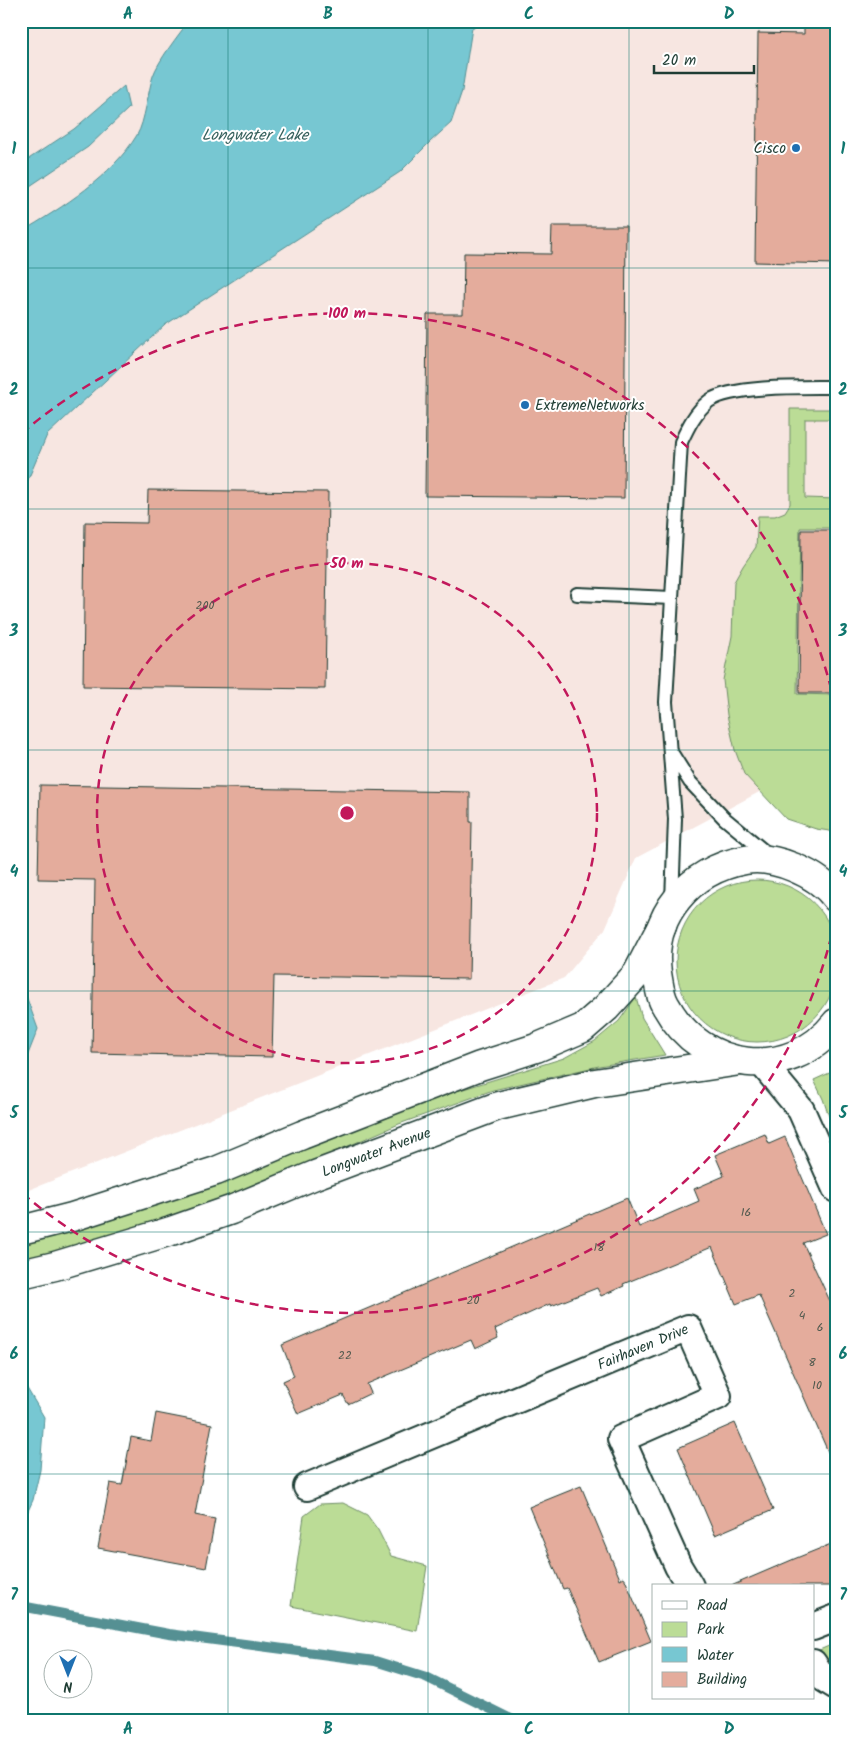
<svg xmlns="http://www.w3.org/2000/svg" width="857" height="1742" font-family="Kalam,sans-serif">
	<rect width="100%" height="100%" fill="#fff"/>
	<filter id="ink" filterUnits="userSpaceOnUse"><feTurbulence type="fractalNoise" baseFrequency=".02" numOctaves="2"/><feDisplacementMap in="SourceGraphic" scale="10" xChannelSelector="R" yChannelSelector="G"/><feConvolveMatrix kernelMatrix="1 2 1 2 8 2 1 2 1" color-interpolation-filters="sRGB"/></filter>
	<g filter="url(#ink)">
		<polygon fill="#f7e6e1" points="21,21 836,21 836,798 780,781 636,858 605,929 564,978 21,1193"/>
		<g fill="#bbdc96" stroke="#6d8c65">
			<polygon points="790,409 836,409 836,419 805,419 805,498 836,499 836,528 800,528 797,694 836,695 836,832 816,829 786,819 744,774 735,750 727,715 723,680 732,636 734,582 743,566 756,547 758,516 775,516 785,512 790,504"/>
			<circle cx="757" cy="961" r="81"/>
			<polygon points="636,997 642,1018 665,1055 599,1066 493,1090 399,1124 206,1208 21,1263 21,1244 80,1229 200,1190 306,1149 420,1098 460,1090 564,1058 595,1041 619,1021"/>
			<polygon points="836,1070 836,1137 823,1099 814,1080"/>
			<polygon points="343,1503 367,1515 378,1530 391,1556 427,1566 417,1631 291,1606 304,1516 320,1504"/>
			<polygon points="836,1643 836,1679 817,1651"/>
		</g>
		<g fill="#77c7d2" stroke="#549093">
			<path d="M189,21H483L472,28L462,91L451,123L431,141L400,172L165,325L47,435L21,496V232C62,208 113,175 137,135C145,122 148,91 153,76C158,61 179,34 189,21Z"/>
			<polygon points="124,86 129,108 88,147 21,192 21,164 74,129"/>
			<polygon points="21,982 38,1029 21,1072"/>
			<polygon points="21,1382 25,1385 44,1417 40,1470 33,1500 23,1522 21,1523"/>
		</g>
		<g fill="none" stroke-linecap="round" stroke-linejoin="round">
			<polyline stroke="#549093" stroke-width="10" points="21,1606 169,1634 375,1661 426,1677 515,1721"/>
		</g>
		<g fill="#e4ac9c" stroke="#1f3d34">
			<polygon points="804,25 836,26 836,264 755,262 758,33 804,34"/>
			<polygon points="552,226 626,226 624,498 425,496 427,314 463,314 464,253 551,254"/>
			<polygon points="148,490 328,492 325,689 83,686 85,522 147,523"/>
			<polygon points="801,530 836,530 836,693 799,693"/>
			<polygon points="40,785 470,792 470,822 472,822 469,979 274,976 272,1057 92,1053 95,880 38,879"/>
			<polygon points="765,1134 769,1144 785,1137 826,1234 803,1243 836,1314 836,1470 759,1295 736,1304 712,1247 623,1284 624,1286 601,1296 597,1288 551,1306 550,1304 495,1329 498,1338 475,1349 471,1340 367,1384 371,1393 348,1404 343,1395 298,1414 283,1381 294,1376 282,1345 627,1198 639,1227 699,1201 694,1189 724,1176 715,1155"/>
			<polygon points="156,1413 212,1424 195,1515 215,1519 206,1568 98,1548 110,1483 122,1485 131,1437 151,1441"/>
			<polygon points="735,1423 773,1510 715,1535 678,1448"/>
			<polygon points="581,1486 620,1579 624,1577 651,1641 599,1662 567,1588 563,1589 529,1507"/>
			<polygon points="836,1542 836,1586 731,1586 794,1559"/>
		</g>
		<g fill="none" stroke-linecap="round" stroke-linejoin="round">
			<defs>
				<g id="service">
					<polyline points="577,594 672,598"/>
					<polyline points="671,752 690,782 724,818 770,856"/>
					<path d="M672,901L675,819L666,702L681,442C688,427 695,412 709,401C732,385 807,387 836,387"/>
				</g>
				<g id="minor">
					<polyline points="762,1063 801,1110 836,1189"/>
					<path id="s1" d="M307,1487L688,1328L718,1396L621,1439L678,1566L690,1586"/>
					<polyline points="813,1627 836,1618"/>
					<polyline points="813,1663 823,1678 836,1686"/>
				</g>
				<g id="tertiary">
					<path d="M836,898C818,873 774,855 745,860C690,870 649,916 657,973C659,984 660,997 666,1006C702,1072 789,1083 836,1023"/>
					<polyline points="21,1230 72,1217 216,1171 302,1135 480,1066 536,1048 583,1028 606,1008 637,974 662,926"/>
					<path id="s2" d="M21,1274L55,1266L171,1231L231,1210L315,1175L498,1106L595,1083L740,1061"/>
				</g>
			</defs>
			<use href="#service" stroke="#1f3d34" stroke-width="16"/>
			<use href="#minor" stroke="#1f3d34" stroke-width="30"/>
			<use href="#tertiary" stroke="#1f3d34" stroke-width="31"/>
			<use href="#service" stroke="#fff" stroke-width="12"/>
			<use href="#minor" stroke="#fff" stroke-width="26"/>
			<use href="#tertiary" stroke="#fff" stroke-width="28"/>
		</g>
	</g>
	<path fill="none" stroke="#0f766e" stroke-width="1" stroke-opacity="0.55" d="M228,21V1721M428,21V1721M629,21V1721M21,268H836M21,509H836M21,750H836M21,991H836M21,1232H836M21,1474H836"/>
	<g fill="none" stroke="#c2185b" stroke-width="2.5" stroke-dasharray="9 6">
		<circle cx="347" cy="813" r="250"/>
		<path d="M835 921A500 500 0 0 1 22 1193M22 433A500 500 0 0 1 835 705"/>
	</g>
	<g fill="#1f6fb2" stroke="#fff" stroke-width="2">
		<circle cx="796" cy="148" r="5"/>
		<circle cx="525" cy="405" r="5"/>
	</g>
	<g text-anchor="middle" stroke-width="4" stroke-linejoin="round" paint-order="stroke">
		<g font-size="12" fill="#50594e">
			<text x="205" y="609">200</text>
			<text x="746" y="1216">16</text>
			<text x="599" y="1251">18</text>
			<text x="792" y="1297">2</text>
			<text x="473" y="1304">20</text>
			<text x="802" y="1319">4</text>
			<text x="820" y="1331">6</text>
			<text x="345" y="1359">22</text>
			<text x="812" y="1366">8</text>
			<text x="817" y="1389">10</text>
		</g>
		<g font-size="15" fill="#1f3d34" stroke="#fff" text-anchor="end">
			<text x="786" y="153">Cisco</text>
			<text x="535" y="410" text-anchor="start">ExtremeNetworks</text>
		</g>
		<g font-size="15" fill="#1f3d34" stroke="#fff">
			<text dy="5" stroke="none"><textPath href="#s2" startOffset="376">Longwater Avenue</textPath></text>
			<text dy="5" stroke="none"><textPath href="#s1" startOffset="364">Fairhaven Drive</textPath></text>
		</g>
		<g font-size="16" font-style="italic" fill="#35605c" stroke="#fff">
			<text x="255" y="140">Longwater Lake</text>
		</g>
	</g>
	<circle cx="347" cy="813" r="8" fill="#c2185b" stroke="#fff" stroke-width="2.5"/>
	<g font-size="15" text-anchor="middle" font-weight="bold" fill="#c2185b" stroke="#fff" stroke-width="4" stroke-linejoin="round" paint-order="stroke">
		<text x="347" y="318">100 m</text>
		<text x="347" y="568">50 m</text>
	</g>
	<rect width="857" height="1742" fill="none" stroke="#fff" stroke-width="55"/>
	<rect x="652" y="1584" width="162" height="115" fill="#ffffff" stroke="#a5b1ae"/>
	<rect x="662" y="1601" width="25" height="8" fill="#ffffff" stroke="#a5b1ae"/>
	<text x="697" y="1610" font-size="15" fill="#1f3d34">Road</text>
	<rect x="662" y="1622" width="25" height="15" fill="#bbdc96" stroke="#a5b1ae"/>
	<text x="697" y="1634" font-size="15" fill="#1f3d34">Park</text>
	<rect x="662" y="1647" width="25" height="15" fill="#77c7d2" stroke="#a5b1ae"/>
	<text x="697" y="1660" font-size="15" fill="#1f3d34">Water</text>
	<rect x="662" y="1672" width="25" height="15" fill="#e4ac9c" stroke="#a5b1ae"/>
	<text x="697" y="1684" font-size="15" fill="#1f3d34">Building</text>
	<g transform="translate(68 1674) rotate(180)"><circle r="24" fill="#ffffff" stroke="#a5b1ae"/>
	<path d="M0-4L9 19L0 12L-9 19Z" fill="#1f6fb2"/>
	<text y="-8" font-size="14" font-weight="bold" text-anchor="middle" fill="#1f3d34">N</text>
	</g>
	<path d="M654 65v8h100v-8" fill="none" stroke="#1f3d34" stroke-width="2.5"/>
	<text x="662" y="65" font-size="15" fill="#1f3d34" stroke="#ffffff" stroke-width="4" paint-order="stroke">20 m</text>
	<rect x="28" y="28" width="802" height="1686" fill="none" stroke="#0f766e" stroke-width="2"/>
	<g font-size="16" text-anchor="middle" font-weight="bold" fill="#0f766e">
		<text x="128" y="19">A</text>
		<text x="328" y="19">B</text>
		<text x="529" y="19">C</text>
		<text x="729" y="19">D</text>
		<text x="14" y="154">1</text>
		<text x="843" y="154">1</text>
		<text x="14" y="395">2</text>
		<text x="843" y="395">2</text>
		<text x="14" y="636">3</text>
		<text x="843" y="636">3</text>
		<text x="14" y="877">4</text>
		<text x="843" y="877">4</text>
		<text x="14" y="1118">5</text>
		<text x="843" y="1118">5</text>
		<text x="14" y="1359">6</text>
		<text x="843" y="1359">6</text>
		<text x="14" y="1600">7</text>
		<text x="843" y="1600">7</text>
		<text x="128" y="1734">A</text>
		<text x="328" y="1734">B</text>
		<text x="529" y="1734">C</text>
		<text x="729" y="1734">D</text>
	</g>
</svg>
